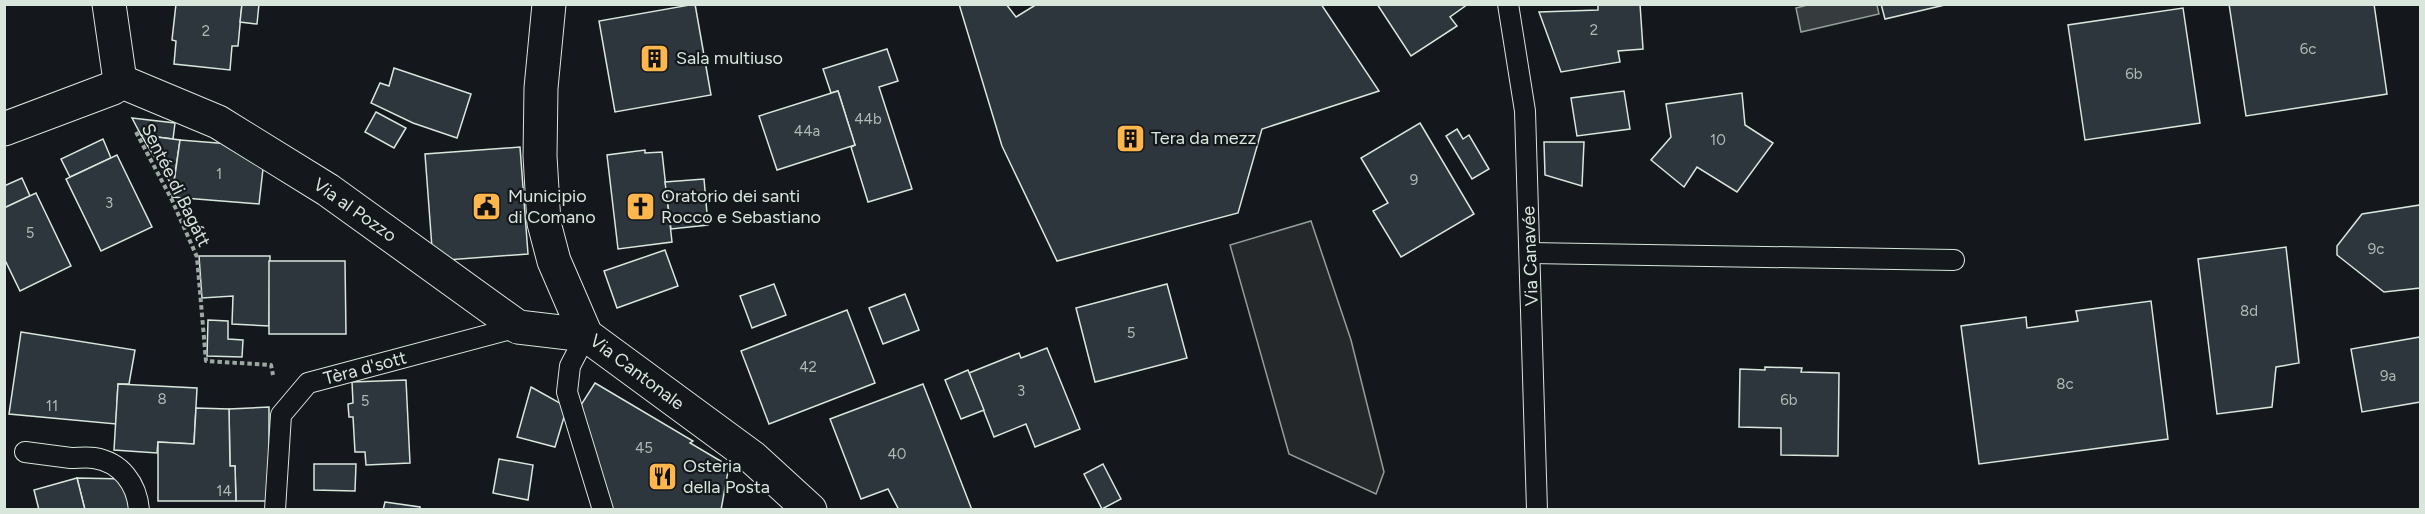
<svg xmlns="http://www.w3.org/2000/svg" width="2425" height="514" font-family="Figtree,sans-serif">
	<rect width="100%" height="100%" fill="#14181c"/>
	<polygon fill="#24282b" stroke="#939e99" stroke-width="1.5" points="1311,221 1351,340 1384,472 1376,494 1289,454 1230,245"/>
	<polygon fill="#363b3e" stroke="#939e99" stroke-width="1.5" points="1811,4 1877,5 1879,14 1801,32 1796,8"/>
	<g fill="#2c363c" stroke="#d8e6dc" stroke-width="1.5">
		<polygon points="176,4 242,4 238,46 232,46 230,70 174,64 176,41 172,40"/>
		<polygon points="242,4 259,4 257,24 240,22"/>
		<polygon points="695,4 711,95 615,112 599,21"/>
		<polygon points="959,4 1006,4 1016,17 1037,4 1321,4 1379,91 1262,129 1238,213 1057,261 1002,146"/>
		<polygon points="1377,4 1468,4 1450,17 1457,26 1411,56"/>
		<polygon points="1598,4 1640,4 1643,49 1618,51 1620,62 1561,72 1539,12 1598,10"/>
		<polygon points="1881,4 1949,4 1885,19"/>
		<polygon points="2229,4 2374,4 2387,94 2246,116"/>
		<polygon points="2183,8 2200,123 2085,140 2068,25"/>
		<polygon points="887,49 898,81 879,87 912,189 868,202 851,147 855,145 838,91 831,93 823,69"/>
		<polygon points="394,68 471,94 457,138 413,123 371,103 380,83 389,86"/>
		<polygon points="838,91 855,145 777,170 759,116"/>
		<polygon points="1624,91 1630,129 1577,136 1571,98"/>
		<polygon points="1742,93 1745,125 1773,143 1737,192 1697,167 1684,187 1651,160 1671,137 1666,104"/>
		<polygon points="376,112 406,128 394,148 365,132"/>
		<polygon points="132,118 175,123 173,139 141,135"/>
		<polygon points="1420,123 1474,214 1401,257 1373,211 1388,203 1361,158"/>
		<polygon points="1457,129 1463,139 1469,135 1489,169 1472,179 1446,136"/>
		<polygon points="141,135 180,140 173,187"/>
		<polygon points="103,139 111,158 70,177 61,159"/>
		<polygon points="180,140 230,144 264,160 259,204 172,197"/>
		<polygon points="1544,142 1584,142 1582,186 1545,175"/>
		<polygon points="520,147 528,254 433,261 425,154"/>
		<polygon points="645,150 645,153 662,152 672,242 618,249 607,155"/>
		<polygon points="117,155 152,227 101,251 66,179"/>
		<polygon points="22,178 30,196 4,208 4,186"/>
		<polygon points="704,179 708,225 671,229 665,182"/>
		<polygon points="36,193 71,266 20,291 4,258 4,208"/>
		<polygon points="2420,205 2420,288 2384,292 2337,255 2337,246 2362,214"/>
		<polygon points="2286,247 2299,363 2276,367 2272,407 2217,414 2198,259"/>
		<polygon points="665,250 678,286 617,308 604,271"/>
		<polygon points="199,256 270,256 269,326 232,324 233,296 202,298"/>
		<polygon points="269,261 345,261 346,334 269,334"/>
		<polygon points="774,284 786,315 752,328 740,296"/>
		<polygon points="1167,284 1187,358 1095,382 1076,308"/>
		<polygon points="905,294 919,330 883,344 869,308"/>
		<polygon points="2151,301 2168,439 1979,464 1961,326 2026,317 2027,328 2078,321 2076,311"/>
		<polygon points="847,310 875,383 769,424 741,351"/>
		<polygon points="208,320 228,321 228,339 243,340 242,357 207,356"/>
		<polygon points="21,332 135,350 129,384 118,384 116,424 9,414"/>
		<polygon points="2420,337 2420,402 2362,412 2351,349"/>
		<polygon points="1047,348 1080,429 1035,447 1026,424 994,437 969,373 1019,353 1021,358"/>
		<polygon points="1765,367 1802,368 1801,372 1839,373 1838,456 1781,455 1781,428 1739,427 1740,369 1765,370"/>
		<polygon points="968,370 984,410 961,419 945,380"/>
		<polygon points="406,380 410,463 366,465 365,452 355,452 353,417 349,417 348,404 353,403 352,382"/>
		<polygon points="595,383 693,441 690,443 729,466 721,510 613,510 579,408"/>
		<polygon points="118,384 197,388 194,444 158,442 157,453 114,450"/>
		<polygon points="923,384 972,510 899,510 888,489 861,499 830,419"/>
		<polygon points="531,387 567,407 555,447 517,437"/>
		<polygon points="269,407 269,459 273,501 236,501 235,466 230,466 229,409"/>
		<polygon points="196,408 229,409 230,466 235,466 236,501 158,501 158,442 194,444"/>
		<polygon points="499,459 533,465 528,500 493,493"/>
		<polygon points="314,464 356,464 355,491 314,490"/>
		<polygon points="1103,464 1121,499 1102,509 1084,474"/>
		<polygon points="77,478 125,479 130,510 85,510"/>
		<polygon points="77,478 85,510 39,510 34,490"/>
		<polygon points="385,502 420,507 420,510 383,510"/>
	</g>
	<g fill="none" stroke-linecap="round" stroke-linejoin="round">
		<defs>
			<g id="service">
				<polyline points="1508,4 1525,111 1537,510"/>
				<polyline points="1530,253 1954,260"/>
				<polyline points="586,335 570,366 567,392 603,510"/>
				<path d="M25,452C40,454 55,456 71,458C78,458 87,457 94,458C121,462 137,484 139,510"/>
				<polyline points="275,510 281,415 308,383 518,327"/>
			</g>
			<g id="minor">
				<polyline points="109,4 120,81"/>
				<polyline points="549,4 541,88 540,156 544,223 554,261 586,335 752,457 810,510"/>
				<polyline points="120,81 218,122 328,190 518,327 586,335"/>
				<polyline points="4,129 113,88 120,81"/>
			</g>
		</defs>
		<use href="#service" stroke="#d8e6dc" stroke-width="22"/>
		<use href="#minor" stroke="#d8e6dc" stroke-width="35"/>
		<polyline stroke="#9da8a2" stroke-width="4" stroke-dasharray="4.5 3" stroke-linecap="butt" points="136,132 172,200 197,257 206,361 271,365 273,375"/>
		<use href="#service" stroke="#14181c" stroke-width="20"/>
		<use href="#minor" stroke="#14181c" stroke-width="33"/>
	</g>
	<defs>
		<symbol id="building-square" viewBox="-11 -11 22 22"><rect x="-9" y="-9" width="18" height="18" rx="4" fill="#ffb74d" stroke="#14181c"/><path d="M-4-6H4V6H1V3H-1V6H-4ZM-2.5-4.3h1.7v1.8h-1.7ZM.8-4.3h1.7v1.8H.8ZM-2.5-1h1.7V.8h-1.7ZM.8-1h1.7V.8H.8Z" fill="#111"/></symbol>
		<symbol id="civic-square" viewBox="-11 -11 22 22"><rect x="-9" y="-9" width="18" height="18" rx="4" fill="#ffb74d" stroke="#14181c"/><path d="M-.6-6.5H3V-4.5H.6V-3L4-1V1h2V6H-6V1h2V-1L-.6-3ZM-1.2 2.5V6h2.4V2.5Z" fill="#111"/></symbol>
		<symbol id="church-square" viewBox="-11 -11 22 22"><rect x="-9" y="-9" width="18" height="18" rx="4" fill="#ffb74d" stroke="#14181c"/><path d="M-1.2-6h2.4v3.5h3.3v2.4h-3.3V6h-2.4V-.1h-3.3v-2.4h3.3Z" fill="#111"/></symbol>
		<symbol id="restaurant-square" viewBox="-11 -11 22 22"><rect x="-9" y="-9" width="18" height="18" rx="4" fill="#ffb74d" stroke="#14181c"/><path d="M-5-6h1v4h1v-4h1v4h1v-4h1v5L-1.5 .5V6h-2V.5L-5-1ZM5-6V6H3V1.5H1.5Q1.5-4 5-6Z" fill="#111"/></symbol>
	</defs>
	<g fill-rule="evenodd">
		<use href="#building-square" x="638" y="42" width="33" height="33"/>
		<use href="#building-square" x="1114" y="122" width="33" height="33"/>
		<use href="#civic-square" x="470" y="190" width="33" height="33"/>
		<use href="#church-square" x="624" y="190" width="33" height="33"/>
		<use href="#restaurant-square" x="646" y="460" width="33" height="33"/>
	</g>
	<g text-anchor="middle" stroke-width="4.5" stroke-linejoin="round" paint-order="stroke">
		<g font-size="15" fill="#adbab4">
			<text x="1594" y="35">2</text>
			<text x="206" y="36">2</text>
			<text x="2308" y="54">6c</text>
			<text x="2134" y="79">6b</text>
			<text x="868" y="124">44b</text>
			<text x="807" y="136">44a</text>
			<text x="1718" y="145">10</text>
			<text x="219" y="179">1</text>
			<text x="1414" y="185">9</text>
			<text x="109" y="208">3</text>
			<text x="30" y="238">5</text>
			<text x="2376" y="254">9c</text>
			<text x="2249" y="316">8d</text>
			<text x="1131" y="338">5</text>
			<text x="808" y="372">42</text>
			<text x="2388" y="381">9a</text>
			<text x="2065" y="389">8c</text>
			<text x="1021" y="396">3</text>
			<text x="162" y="404">8</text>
			<text x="1789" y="405">6b</text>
			<text x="365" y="406">5</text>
			<text x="52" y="411">11</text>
			<text x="644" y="453">45</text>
			<text x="897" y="459">40</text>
			<text x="224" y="496">14</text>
		</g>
		<g font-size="18" fill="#d8e6dc" stroke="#14181c" text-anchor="start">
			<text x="676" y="64">Sala multiuso</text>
			<text x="1151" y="144">Tera da mezz</text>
			<text x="508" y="202">Municipio<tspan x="508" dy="21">di Comano</tspan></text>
			<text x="661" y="202">Oratorio dei santi<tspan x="661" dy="21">Rocco e Sebastiano</tspan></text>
			<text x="683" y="472">Osteria<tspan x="683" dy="21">della Posta</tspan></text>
		</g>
		<g font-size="18" fill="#d8e6dc" stroke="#14181c">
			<text transform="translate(176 185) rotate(64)" y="6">Sentée di Bagátt</text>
			<text transform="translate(355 210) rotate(35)" y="6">Via al Pozzo</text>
			<text transform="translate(1530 256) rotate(-92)" y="6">Via Canavée</text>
			<text transform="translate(365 368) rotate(-15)" y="6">Tèra d'sott</text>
			<text transform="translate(637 372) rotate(37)" y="6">Via Cantonale</text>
		</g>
	</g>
	<rect width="2425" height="514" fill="none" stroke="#d8e6dc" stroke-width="12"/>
</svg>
